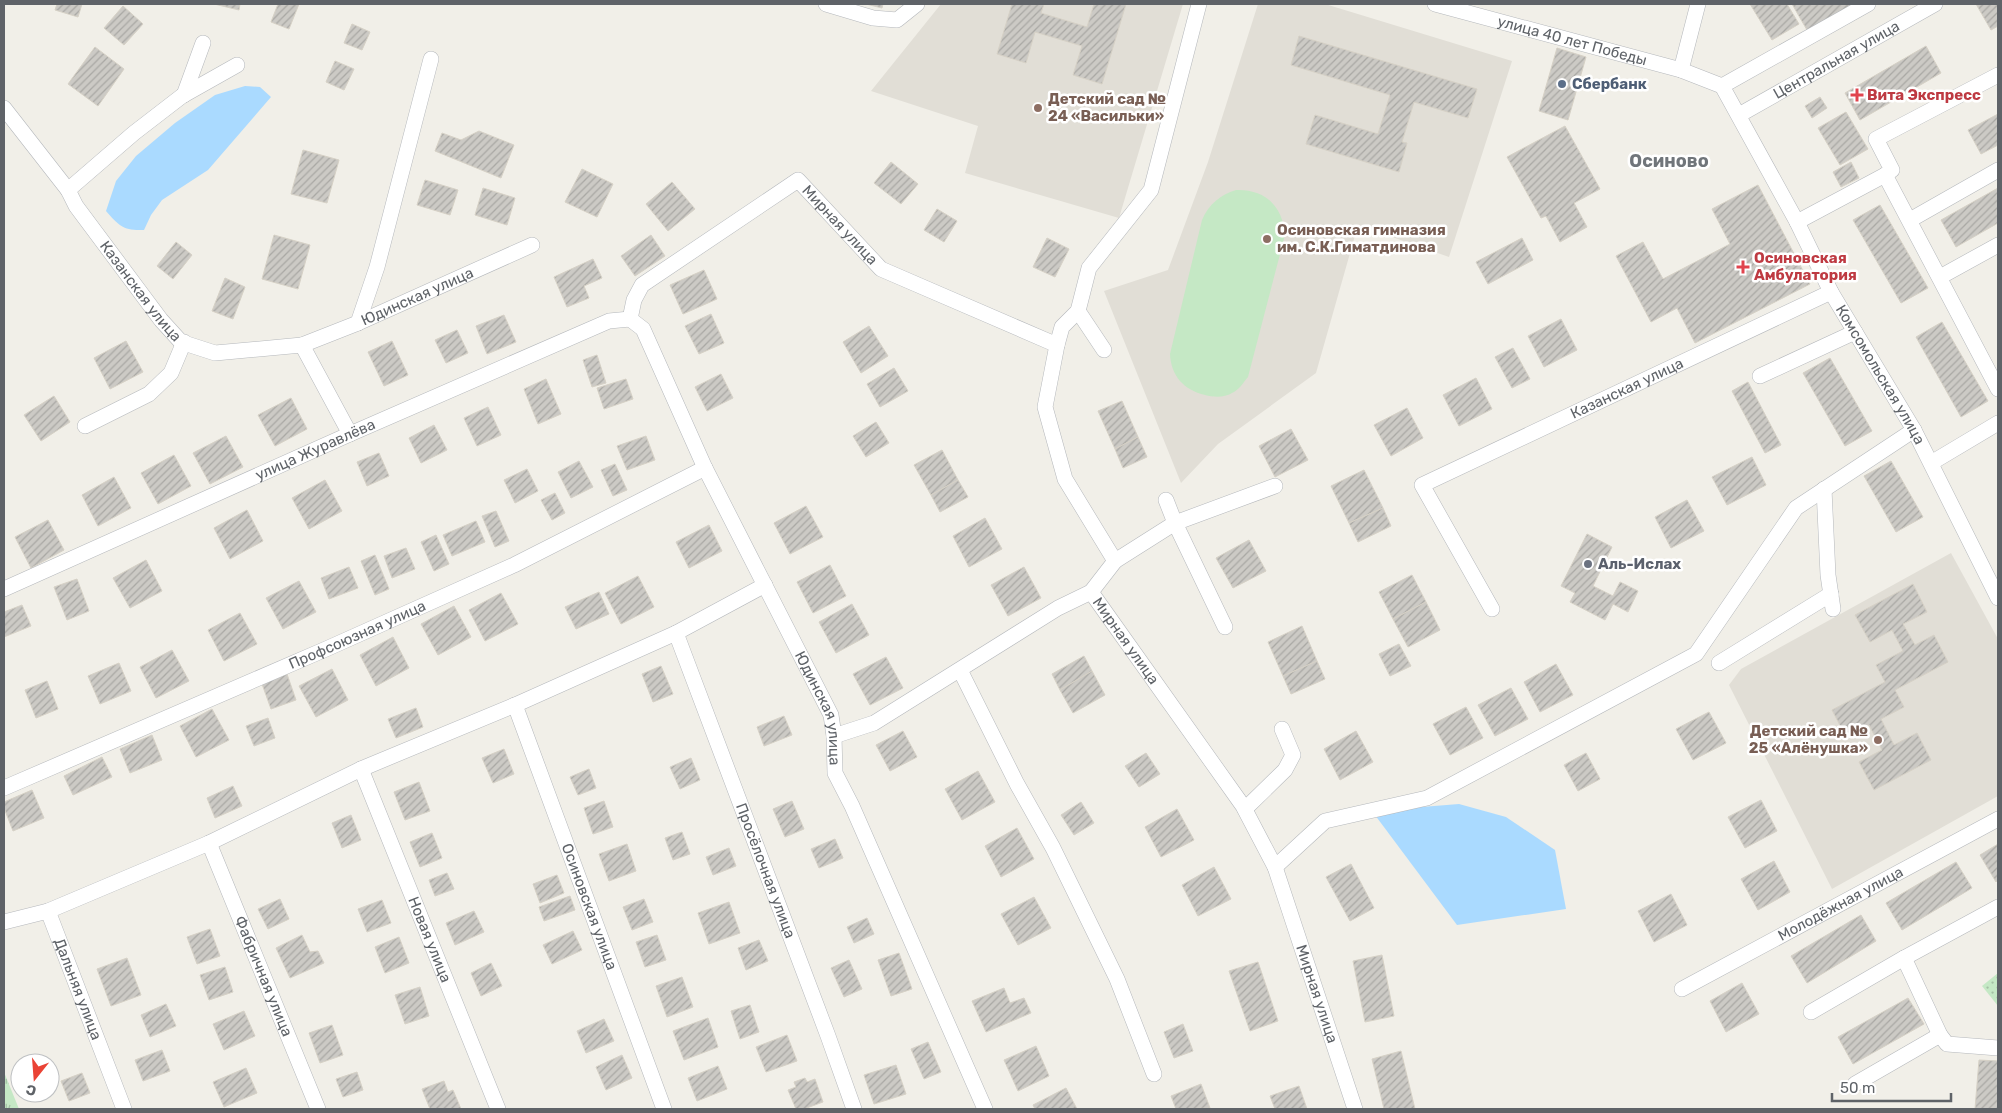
<svg xmlns="http://www.w3.org/2000/svg" width="2002" height="1113" font-family="Rubik,sans-serif">
	<defs>
		<pattern id="grass-tufts" width="24" height="20" patternUnits="userSpaceOnUse" patternTransform="scale(1.25)"><rect width="24" height="20" fill="#c5e8c5"/><path d="M3 7l-1-3M5 7V3M7 7l1-3M15 17l-1-3M17 17v-4M19 17l1-3" fill="none" stroke="#a3c0a4"/></pattern>
		<pattern id="park-dots" width="8" height="8" patternUnits="userSpaceOnUse" patternTransform="scale(1.25)"><rect width="8" height="8" fill="#c5e8c5"/><path d="M2 2h.1M6 6h.1" fill="none" stroke="#a3c0a4" stroke-width="1.8" stroke-linecap="round"/></pattern>
		<pattern id="building-hatch" width="6" height="6" patternUnits="userSpaceOnUse" patternTransform="scale(1.25)"><rect width="6" height="6" fill="#cccac5"/><path d="M-1 1l2-2M0 6l6-6M5 7l2-2" fill="none" stroke="#a9a8a4"/></pattern>
	</defs>
	<rect width="100%" height="100%" fill="#f1efe8"/>
	<g fill="#e1ded6">
		<polygon points="941,4 1183,4 1119,218 965,173 978,126 871,91"/>
		<polygon points="1258,4 1325,4 1512,61 1449,257 1358,225 1316,373 1218,444 1181,483 1104,291 1168,270 1208,162"/>
		<polygon points="1951,553 1998,639 1998,796 1832,889 1729,685 1741,669"/>
	</g>
	<polygon fill="url(#grass-tufts)" points="4,1072 19,1109 4,1109"/>
	<polygon fill="url(#park-dots)" points="1998,973 1998,1006 1982,986"/>
	<path fill="#c5e8c5" d="M1236,190C1266,189 1283,207 1285,235L1248,377C1243,383 1239,390 1232,393C1224,398 1213,397 1205,395C1184,390 1171,376 1170,354L1202,220C1209,204 1220,195 1236,190Z"/>
	<g fill="#aadaff">
		<path d="M245,86L260,87L271,97L208,170L162,200L151,215L144,230C124,231 119,226 106,211L116,181L136,156L175,123L215,95Z"/>
		<polygon points="1459,804 1506,817 1555,850 1566,909 1457,925 1372,811"/>
	</g>
	<g fill="url(#building-hatch)" stroke="#d6d1c6">
		<polygon points="57,4 82,4 78,17 55,10"/>
		<polygon points="214,4 240,4 239,10"/>
		<polygon points="278,4 299,4 289,29 271,22"/>
		<polygon points="866,4 883,4 882,8"/>
		<polygon points="1012,4 1044,4 1041,13 1087,27 1094,4 1126,4 1102,84 1073,75 1082,46 1035,32 1026,63 997,54"/>
		<polygon points="1750,4 1787,4 1799,24 1772,40"/>
		<polygon points="1792,4 1854,4 1807,30"/>
		<polygon points="1976,4 1998,4 1998,26 1991,30"/>
		<polygon points="123,6 143,24 124,45 104,28"/>
		<polygon points="352,24 370,32 362,50 344,43"/>
		<polygon points="1299,36 1477,89 1468,118 1414,102 1402,142 1407,143 1399,172 1306,144 1315,115 1378,134 1390,95 1291,65"/>
		<polygon points="1926,46 1941,73 1860,120 1845,93"/>
		<polygon points="95,47 124,69 98,106 68,84"/>
		<polygon points="1557,48 1586,57 1568,120 1539,111"/>
		<polygon points="335,61 354,69 344,90 326,82"/>
		<polygon points="1820,97 1827,108 1812,118 1805,106"/>
		<polygon points="1846,112 1868,149 1840,165 1818,128"/>
		<polygon points="1998,114 1998,145 1981,154 1968,130"/>
		<polygon points="1565,126 1600,189 1574,203 1587,227 1560,242 1546,216 1541,218 1507,157"/>
		<polygon points="479,131 514,145 501,178 435,151 442,133 461,140"/>
		<polygon points="303,150 339,160 327,203 291,194"/>
		<polygon points="891,162 918,184 901,204 874,183"/>
		<polygon points="1851,162 1859,178 1841,187 1833,172"/>
		<polygon points="582,169 613,184 597,217 565,202"/>
		<polygon points="425,180 458,190 450,215 417,205"/>
		<polygon points="672,182 695,209 668,231 646,204"/>
		<polygon points="1758,185 1810,284 1695,343 1677,308 1651,322 1616,256 1643,242 1663,279 1730,244 1712,209"/>
		<polygon points="483,188 515,198 507,225 475,215"/>
		<polygon points="1998,188 1998,223 1956,247 1941,220"/>
		<polygon points="1880,205 1928,288 1901,303 1853,220"/>
		<polygon points="937,209 957,221 944,242 924,230"/>
		<polygon points="274,235 310,245 298,289 262,279"/>
		<polygon points="651,235 665,256 635,276 621,256"/>
		<polygon points="1047,238 1069,249 1055,277 1033,267"/>
		<polygon points="1522,238 1533,260 1488,284 1476,262"/>
		<polygon points="176,242 192,255 173,279 157,266"/>
		<polygon points="593,259 602,278 584,286 589,298 567,307 554,277"/>
		<polygon points="704,270 717,299 683,314 670,285"/>
		<polygon points="225,278 245,287 233,319 212,311"/>
		<polygon points="711,314 724,343 699,354 685,326"/>
		<polygon points="504,315 516,342 487,354 476,326"/>
		<polygon points="1561,319 1577,350 1544,367 1528,336"/>
		<polygon points="1942,322 1988,401 1961,417 1916,337"/>
		<polygon points="869,326 888,356 861,373 843,342"/>
		<polygon points="457,330 468,353 446,363 435,340"/>
		<polygon points="126,341 143,372 110,389 94,358"/>
		<polygon points="392,341 408,375 384,386 368,352"/>
		<polygon points="1513,348 1530,379 1512,388 1495,357"/>
		<polygon points="597,355 606,383 592,387 583,360"/>
		<polygon points="1830,358 1872,431 1845,446 1803,373"/>
		<polygon points="894,368 908,391 880,407 867,384"/>
		<polygon points="721,374 733,398 707,411 695,387"/>
		<polygon points="1476,378 1492,409 1459,426 1443,395"/>
		<polygon points="546,379 561,414 538,424 524,389"/>
		<polygon points="626,379 633,399 604,409 597,388"/>
		<polygon points="1748,382 1781,445 1765,453 1732,391"/>
		<polygon points="54,396 70,422 41,441 24,415"/>
		<polygon points="291,398 307,429 275,446 258,415"/>
		<polygon points="1122,401 1138,437 1115,449 1098,411"/>
		<polygon points="488,407 501,435 477,446 464,418"/>
		<polygon points="1407,408 1423,438 1391,456 1374,425"/>
		<polygon points="876,422 889,443 866,457 853,436"/>
		<polygon points="434,425 447,450 421,463 409,438"/>
		<polygon points="1291,429 1308,460 1275,477 1259,446"/>
		<polygon points="226,436 243,467 210,484 193,453"/>
		<polygon points="646,436 655,460 627,470 617,446"/>
		<polygon points="1138,437 1147,457 1123,468 1115,449"/>
		<polygon points="942,450 958,480 931,495 914,465"/>
		<polygon points="379,453 389,476 367,486 357,462"/>
		<polygon points="174,455 191,486 158,504 141,473"/>
		<polygon points="1752,457 1766,485 1727,505 1712,477"/>
		<polygon points="579,461 593,487 571,498 558,472"/>
		<polygon points="1891,461 1923,517 1896,532 1864,476"/>
		<polygon points="615,464 627,490 613,496 601,470"/>
		<polygon points="527,469 538,491 515,503 504,480"/>
		<polygon points="1364,470 1383,508 1349,523 1331,486"/>
		<polygon points="114,477 131,508 98,526 82,495"/>
		<polygon points="325,480 342,511 309,529 292,498"/>
		<polygon points="958,480 968,497 940,512 931,495"/>
		<polygon points="555,493 565,513 552,520 541,500"/>
		<polygon points="1687,500 1704,531 1671,548 1655,517"/>
		<polygon points="806,506 823,537 790,554 774,523"/>
		<polygon points="1383,508 1391,526 1358,542 1349,523"/>
		<polygon points="247,510 263,541 230,559 214,528"/>
		<polygon points="496,511 509,541 495,547 482,516"/>
		<polygon points="985,518 1002,549 969,567 953,536"/>
		<polygon points="48,520 64,550 31,568 15,537"/>
		<polygon points="476,521 485,542 452,556 443,535"/>
		<polygon points="709,525 722,551 689,568 676,542"/>
		<polygon points="1587,534 1612,547 1593,586 1613,596 1620,582 1638,591 1628,612 1613,604 1605,620 1570,602 1575,593 1561,586"/>
		<polygon points="436,535 449,564 434,571 421,542"/>
		<polygon points="1249,540 1266,571 1233,588 1216,558"/>
		<polygon points="406,548 415,569 392,578 384,556"/>
		<polygon points="375,555 389,589 375,595 361,561"/>
		<polygon points="146,560 162,591 130,608 113,578"/>
		<polygon points="830,565 846,596 813,613 797,582"/>
		<polygon points="349,567 358,588 329,599 321,578"/>
		<polygon points="1024,567 1041,598 1008,616 991,585"/>
		<polygon points="1412,575 1426,602 1393,619 1379,592"/>
		<polygon points="638,576 654,607 621,624 605,593"/>
		<polygon points="77,579 89,611 67,620 54,587"/>
		<polygon points="299,581 316,612 283,629 266,598"/>
		<polygon points="1913,584 1927,612 1903,624 1915,645 1934,635 1948,662 1895,690 1904,707 1881,719 1894,745 1917,733 1931,760 1874,790 1859,762 1882,750 1869,725 1846,737 1832,710 1885,682 1876,665 1903,651 1892,630 1870,642 1855,615"/>
		<polygon points="599,592 609,614 576,629 565,607"/>
		<polygon points="501,593 518,624 485,641 469,610"/>
		<polygon points="1426,602 1440,630 1408,647 1393,619"/>
		<polygon points="852,604 869,635 836,653 819,622"/>
		<polygon points="22,605 31,626 4,637 4,612"/>
		<polygon points="454,606 471,637 438,655 421,624"/>
		<polygon points="240,613 257,644 224,661 208,630"/>
		<polygon points="1302,626 1317,661 1283,676 1268,642"/>
		<polygon points="393,637 409,668 376,686 360,655"/>
		<polygon points="1399,644 1411,666 1390,676 1379,654"/>
		<polygon points="172,650 189,681 156,698 140,667"/>
		<polygon points="1084,656 1092,671 1060,690 1052,674"/>
		<polygon points="886,657 903,688 870,705 853,674"/>
		<polygon points="1317,661 1325,679 1291,694 1283,676"/>
		<polygon points="119,663 131,691 100,704 88,676"/>
		<polygon points="1556,664 1573,695 1540,712 1524,682"/>
		<polygon points="661,666 673,694 653,702 642,674"/>
		<polygon points="332,669 348,700 316,717 299,686"/>
		<polygon points="1092,671 1105,695 1073,713 1060,690"/>
		<polygon points="287,674 296,700 271,709 262,684"/>
		<polygon points="47,681 58,709 36,718 25,690"/>
		<polygon points="1511,688 1528,719 1495,736 1478,705"/>
		<polygon points="1466,707 1483,738 1450,755 1433,724"/>
		<polygon points="416,708 423,727 396,738 388,719"/>
		<polygon points="212,709 229,740 196,757 180,726"/>
		<polygon points="1709,712 1726,743 1693,760 1676,729"/>
		<polygon points="784,716 792,735 764,746 757,727"/>
		<polygon points="268,718 275,738 254,746 246,726"/>
		<polygon points="903,731 917,757 890,771 876,745"/>
		<polygon points="1356,731 1373,762 1340,780 1324,749"/>
		<polygon points="152,735 162,760 130,773 120,749"/>
		<polygon points="504,749 514,774 493,783 482,758"/>
		<polygon points="1146,753 1160,774 1139,787 1125,766"/>
		<polygon points="1586,753 1600,779 1578,791 1564,765"/>
		<polygon points="102,757 112,777 73,795 64,776"/>
		<polygon points="691,758 700,780 680,789 670,767"/>
		<polygon points="589,769 596,788 578,795 570,777"/>
		<polygon points="978,771 995,802 962,820 945,789"/>
		<polygon points="419,782 430,811 405,820 394,792"/>
		<polygon points="233,786 242,806 215,818 207,798"/>
		<polygon points="32,790 44,818 13,831 4,808 4,802"/>
		<polygon points="1761,800 1777,831 1745,848 1728,817"/>
		<polygon points="604,801 613,827 593,834 584,808"/>
		<polygon points="792,801 804,829 785,837 773,809"/>
		<polygon points="1081,802 1094,823 1074,835 1061,815"/>
		<polygon points="1177,809 1194,840 1161,857 1145,827"/>
		<polygon points="351,815 361,840 342,848 332,823"/>
		<polygon points="1017,828 1034,859 1001,877 985,846"/>
		<polygon points="682,832 690,854 673,860 665,838"/>
		<polygon points="432,833 442,858 420,867 410,842"/>
		<polygon points="835,839 843,858 819,868 811,849"/>
		<polygon points="627,844 636,871 609,881 599,854"/>
		<polygon points="1998,844 1998,880 1996,882 1980,855"/>
		<polygon points="729,848 736,866 713,875 706,857"/>
		<polygon points="1774,861 1790,892 1758,910 1741,879"/>
		<polygon points="1956,862 1972,888 1902,930 1886,903"/>
		<polygon points="1351,864 1374,908 1350,921 1326,877"/>
		<polygon points="1214,867 1231,899 1198,916 1182,885"/>
		<polygon points="447,873 454,889 435,896 429,880"/>
		<polygon points="557,875 564,893 540,903 533,884"/>
		<polygon points="1671,894 1687,925 1654,942 1638,911"/>
		<polygon points="570,896 575,910 544,921 539,907"/>
		<polygon points="1034,897 1051,928 1018,945 1001,914"/>
		<polygon points="280,899 289,919 268,929 258,909"/>
		<polygon points="644,899 653,922 632,930 623,907"/>
		<polygon points="382,900 391,923 367,932 358,909"/>
		<polygon points="729,902 740,933 709,944 698,913"/>
		<polygon points="474,911 484,932 455,945 446,923"/>
		<polygon points="1861,915 1876,941 1807,983 1791,956"/>
		<polygon points="867,918 874,934 854,943 847,927"/>
		<polygon points="210,929 220,956 197,964 187,937"/>
		<polygon points="573,931 582,950 552,964 543,945"/>
		<polygon points="302,935 310,952 318,951 324,963 290,978 276,948"/>
		<polygon points="657,935 666,960 645,967 636,942"/>
		<polygon points="399,937 409,963 385,973 375,947"/>
		<polygon points="759,940 768,961 746,970 738,948"/>
		<polygon points="899,953 912,989 891,996 878,960"/>
		<polygon points="1382,955 1394,1016 1365,1022 1353,961"/>
		<polygon points="127,958 141,995 111,1006 97,969"/>
		<polygon points="849,960 862,989 844,997 831,968"/>
		<polygon points="1258,962 1278,1021 1250,1031 1229,971"/>
		<polygon points="491,963 502,986 481,996 471,973"/>
		<polygon points="225,967 233,992 209,1000 200,975"/>
		<polygon points="682,977 693,1007 667,1017 656,986"/>
		<polygon points="1742,983 1759,1014 1726,1032 1710,1001"/>
		<polygon points="420,987 429,1016 405,1024 395,995"/>
		<polygon points="1004,988 1010,1003 1024,998 1031,1013 986,1032 972,1001"/>
		<polygon points="1908,998 1924,1024 1853,1064 1838,1037"/>
		<polygon points="166,1004 176,1026 150,1037 141,1015"/>
		<polygon points="750,1005 759,1032 740,1039 731,1011"/>
		<polygon points="244,1011 255,1036 224,1050 213,1024"/>
		<polygon points="708,1018 718,1047 684,1060 673,1031"/>
		<polygon points="604,1019 614,1041 586,1053 577,1031"/>
		<polygon points="1183,1024 1193,1051 1174,1058 1164,1032"/>
		<polygon points="332,1025 343,1055 320,1063 309,1033"/>
		<polygon points="787,1035 797,1061 766,1072 756,1047"/>
		<polygon points="928,1042 941,1072 924,1079 911,1049"/>
		<polygon points="1036,1046 1049,1076 1018,1091 1004,1060"/>
		<polygon points="162,1050 170,1071 143,1081 135,1060"/>
		<polygon points="1401,1051 1415,1109 1384,1109 1372,1059"/>
		<polygon points="622,1055 632,1078 606,1090 596,1067"/>
		<polygon points="1979,1060 1998,1061 1998,1109 1975,1109"/>
		<polygon points="896,1065 906,1094 874,1104 864,1075"/>
		<polygon points="718,1066 727,1089 697,1101 688,1078"/>
		<polygon points="246,1068 257,1093 224,1107 213,1082"/>
		<polygon points="357,1072 363,1090 343,1097 336,1079"/>
		<polygon points="82,1073 90,1093 69,1101 61,1081"/>
		<polygon points="805,1078 807,1082 815,1079 823,1102 804,1109 796,1109 788,1090 796,1087 794,1082"/>
		<polygon points="444,1081 448,1092 453,1090 461,1109 430,1109 422,1089"/>
		<polygon points="1201,1084 1210,1108 1176,1109 1171,1096"/>
		<polygon points="1299,1086 1307,1109 1275,1109 1270,1096"/>
		<polygon points="1066,1088 1077,1109 1035,1109 1033,1105"/>
	</g>
	<g fill="none" stroke-linecap="round" stroke-linejoin="round">
		<defs>
			<g id="minor">
				<polyline points="826,4 873,18 897,20 917,4"/>
				<path id="s1" d="M1435,4L1681,70L1722,86L1797,222L1831,292L1914,430L1998,598"/>
				<polyline points="1681,70 1698,4"/>
				<polyline points="1722,86 1868,4"/>
				<polyline points="184,95 203,43"/>
				<path id="s2" d="M4,108L68,190L76,206L161,320L181,342L215,353L302,345L350,434"/>
				<path id="s3" d="M1739,115L1935,4"/>
				<polyline points="1885,175 1892,170 1876,139 1998,75"/>
				<polyline points="68,190 134,133 182,96 237,65"/>
				<polyline points="1910,220 1998,170"/>
				<polyline points="1797,222 1885,175 1998,389"/>
				<polyline points="1940,277 1998,245"/>
				<polyline points="1078,311 1104,350"/>
				<path id="s4" d="M630,319L634,300L642,285L798,180L881,269L1057,345L1045,407L1065,479L1115,561L1091,592L1243,806L1275,867L1355,1109"/>
				<path id="s5" d="M630,319L643,329L705,468L831,715L834,736L835,773L852,806L985,1109"/>
				<polyline points="358,323 377,267 431,59"/>
				<path id="s6" d="M302,345L358,323L532,245"/>
				<polyline points="1057,345 1062,327 1078,311 1089,268 1151,190 1199,4"/>
				<polyline points="1760,376 1855,332"/>
				<polyline points="85,426 149,394 171,373 184,342"/>
				<polyline points="1931,463 1998,423"/>
				<polyline points="1824,489 1828,575 1833,609"/>
				<polyline points="1166,500 1175,523 1225,627"/>
				<polyline points="1115,561 1175,523 1275,486"/>
				<path id="s7" d="M4,589L350,434L609,321L630,319"/>
				<path id="s8" d="M1492,609L1422,485L1831,292"/>
				<path id="s9" d="M676,633L828,1036L854,1109"/>
				<polyline points="1719,663 1831,594"/>
				<polyline points="960,670 1017,784 1053,848 1117,979 1154,1074"/>
				<path id="s10" d="M515,705L664,1109"/>
				<polyline points="834,736 874,723 1058,608 1091,592"/>
				<path id="s11" d="M361,769L498,1109"/>
				<path id="s12" d="M4,788L326,649L514,565L705,468"/>
				<polyline points="1245,809 1285,770 1293,755 1282,729"/>
				<path id="s13" d="M209,843L318,1109"/>
				<polyline points="1275,867 1325,821 1427,798 1696,654 1796,508 1914,430"/>
				<polyline points="1998,907 1904,958 1940,1035 1947,1044 1998,1048"/>
				<polyline points="48,911 209,843 361,769 515,705 676,633 765,585"/>
				<path id="s14" d="M4,922L48,911L124,1109"/>
				<path id="s15" d="M1682,989L1998,819"/>
				<polyline points="1811,1012 1904,958"/>
				<polyline points="1855,1084 1940,1035"/>
			</g>
		</defs>
		<use href="#minor" stroke="#b5b8bc" stroke-width="16"/>
		<use href="#minor" stroke="#fff" stroke-width="15"/>
	</g>
	<circle fill="#5c6f8a" stroke="#fff" stroke-width="2" cx="1562" cy="84" r="5"/>
	<g fill="#e0444e" stroke="#fff" stroke-width="2">
		<path d="M1854.5 87.5h5v5h5v5h-5v5h-5v-5h-5v-5h5z"/>
		<path d="M1740.5 259.5h5v5h5v5h-5v5h-5v-5h-5v-5h5z"/>
	</g>
	<g fill="#8d6e63" stroke="#fff" stroke-width="2">
		<circle cx="1038" cy="108" r="5"/>
		<circle cx="1267" cy="239" r="5"/>
		<circle cx="1878" cy="740" r="5"/>
	</g>
	<circle fill="#6b7280" stroke="#fff" stroke-width="2" cx="1588" cy="564" r="5"/>
	<g text-anchor="middle" stroke-width="5" stroke-linejoin="round" paint-order="stroke">
		<g font-size="15" fill="#5f6368" stroke="#fff">
			<text dy="5" stroke="none"><textPath href="#s1" startOffset="142">улица 40 лет Победы</textPath></text>
			<text dy="5" stroke="none"><textPath href="#s3" startOffset="112">Центральная улица</textPath></text>
			<text dy="5" stroke="none"><textPath href="#s4" startOffset="286">Мирная улица</textPath></text>
			<text dy="5" stroke="none"><textPath href="#s2" startOffset="229">Казанская улица</textPath></text>
			<text dy="5" stroke="none"><textPath href="#s6" startOffset="125">Юдинская улица</textPath></text>
			<text dy="5" stroke="none"><textPath href="#s1" startOffset="628">Комсомольская улица</textPath></text>
			<text dy="5" stroke="none"><textPath href="#s8" startOffset="369">Казанская улица</textPath></text>
			<text dy="5" stroke="none"><textPath href="#s7" startOffset="341">улица Журавлёва</textPath></text>
			<text dy="5" stroke="none"><textPath href="#s12" startOffset="385">Профсоюзная улица</textPath></text>
			<text dy="5" stroke="none"><textPath href="#s4" startOffset="871">Мирная улица</textPath></text>
			<text dy="5" stroke="none"><textPath href="#s5" startOffset="436">Юдинская улица</textPath></text>
			<text dy="5" stroke="none"><textPath href="#s9" startOffset="254">Просёлочная улица</textPath></text>
			<text dy="5" stroke="none"><textPath href="#s15" startOffset="180">Молодёжная улица</textPath></text>
			<text dy="5" stroke="none"><textPath href="#s10" startOffset="215">Осиновская улица</textPath></text>
			<text dy="5" stroke="none"><textPath href="#s11" startOffset="184">Новая улица</textPath></text>
			<text dy="5" stroke="none"><textPath href="#s13" startOffset="144">Фабричная улица</textPath></text>
			<text dy="5" stroke="none"><textPath href="#s14" startOffset="129">Дальняя улица</textPath></text>
			<text dy="5" stroke="none"><textPath href="#s4" startOffset="1276">Мирная улица</textPath></text>
		</g>
		<g font-size="15" font-weight="bold" fill="#4e5e75" stroke="#fff" text-anchor="start">
			<text x="1572" y="89">Сбербанк</text>
		</g>
		<g font-size="15" font-weight="bold" fill="#be3a42" stroke="#fff" text-anchor="start">
			<text x="1867" y="100">Вита Экспресс</text>
			<text x="1754" y="263">Осиновская<tspan x="1754" dy="17">Амбулатория</tspan></text>
		</g>
		<g font-size="15" font-weight="bold" fill="#785e54" stroke="#fff" text-anchor="start">
			<text x="1048" y="104">Детский сад №<tspan x="1048" dy="17">24 «Васильки»</tspan></text>
			<text x="1277" y="235">Осиновская гимназия<tspan x="1277" dy="17">им. С.К.Гиматдинова</tspan></text>
			<text x="1868" y="736" text-anchor="end">Детский сад №<tspan x="1868" dy="17">25 «Алёнушка»</tspan></text>
		</g>
		<g font-size="15" font-weight="bold" fill="#5b616d" stroke="#fff" text-anchor="start">
			<text x="1598" y="569">Аль-Ислах</text>
		</g>
		<g font-size="18" font-weight="bold" fill="#70757a" stroke="#fff">
			<text x="1669" y="167">Осиново</text>
		</g>
	</g>
	<rect width="2002" height="1113" fill="none" stroke="#5f6368" stroke-width="10"/>
	<g transform="translate(35 1078) rotate(197)"><circle r="24" fill="#ffffff" stroke="#bfc1c3"/>
	<path d="M0-4L9 19L0 12L-9 19Z" fill="#ea4335"/>
	<text y="-8" font-size="14" font-weight="bold" text-anchor="middle" fill="#5f6368">С</text>
	</g>
	<path d="M1832 1093v8h119v-8" fill="none" stroke="#5f6368" stroke-width="2.5"/>
	<text x="1840" y="1093" font-size="15" fill="#5f6368" stroke="#ffffff" stroke-width="4" paint-order="stroke">50 m</text>
</svg>
